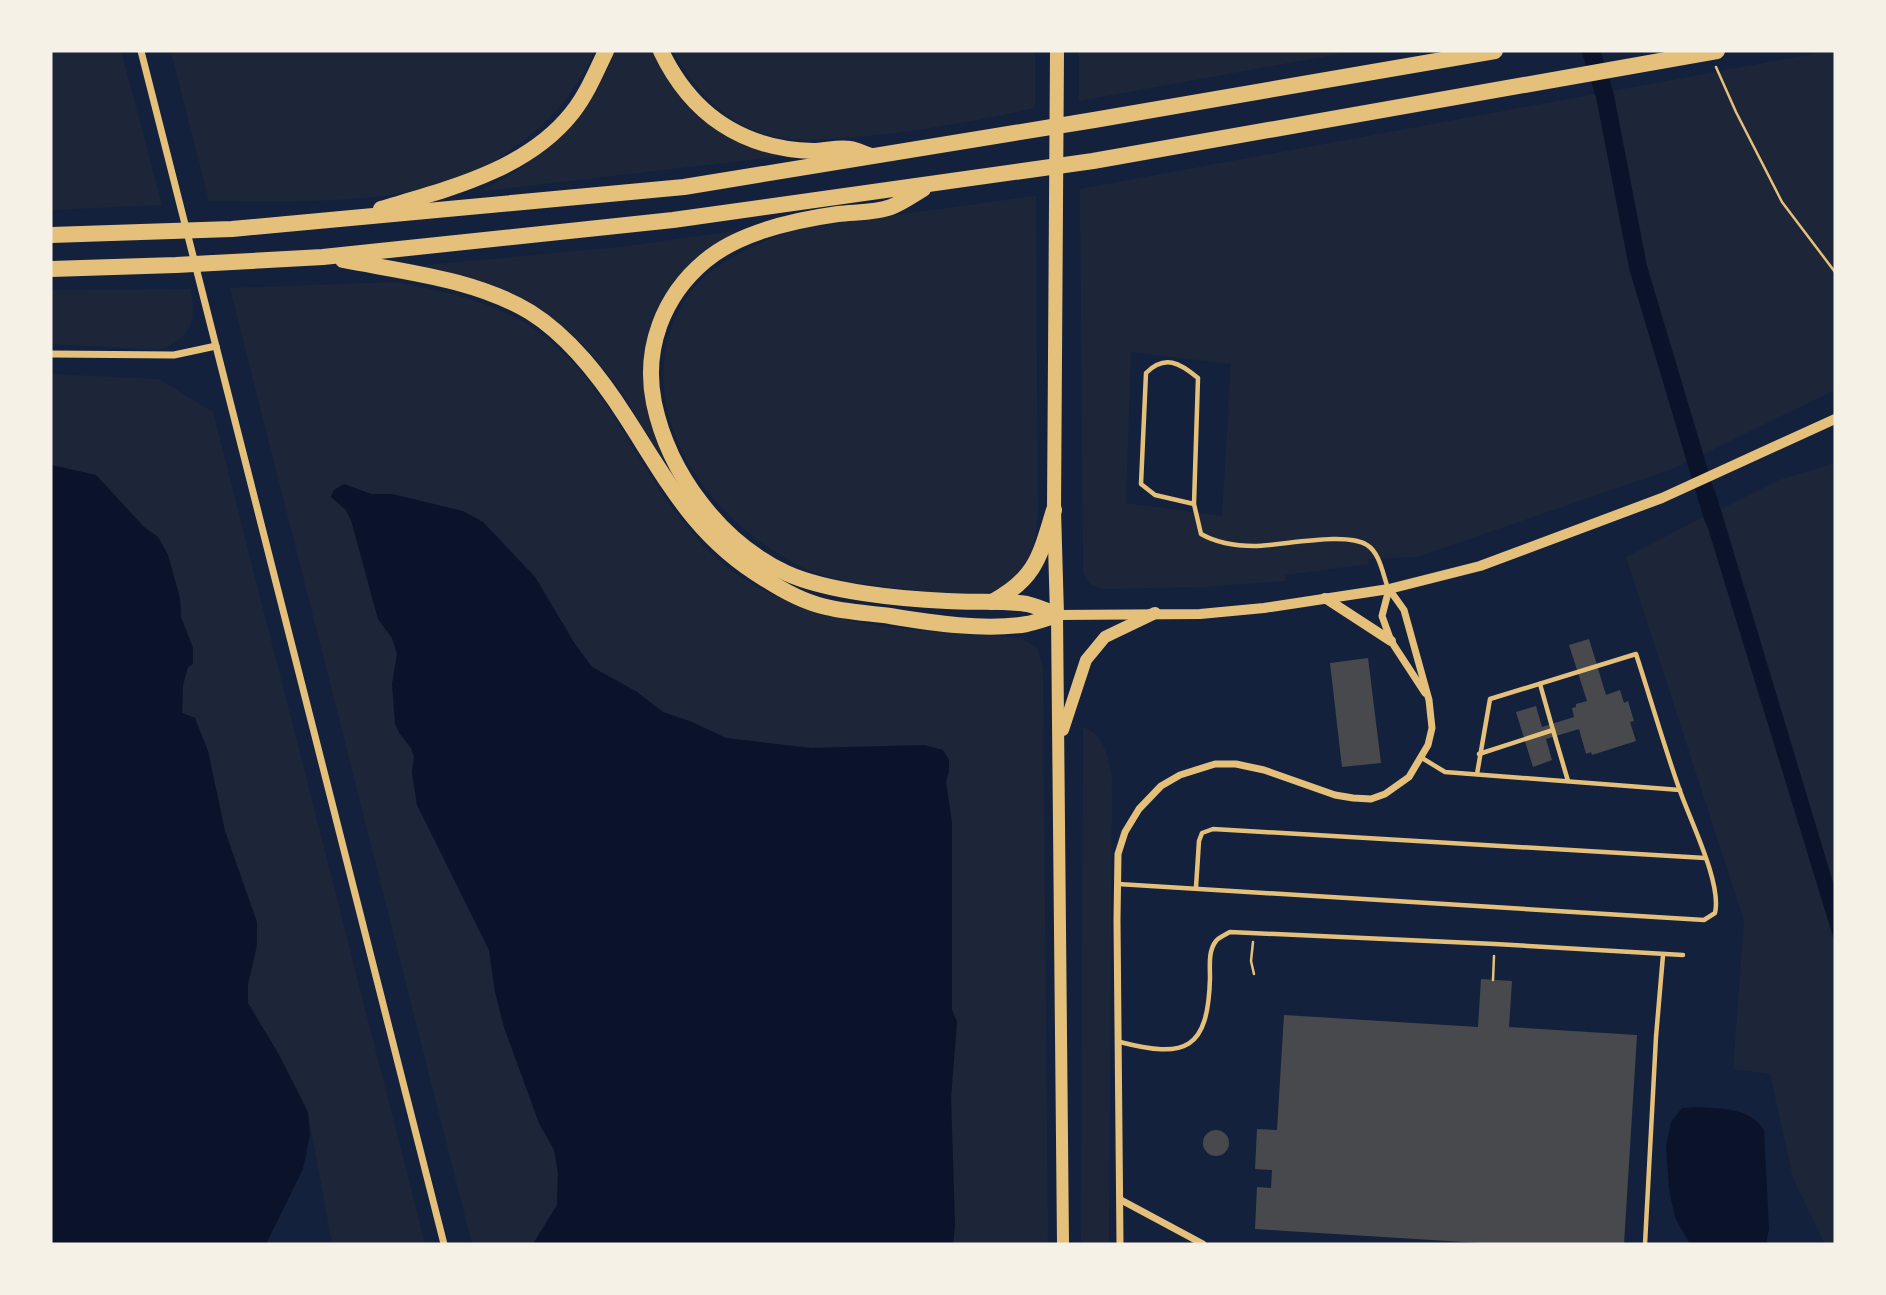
<svg xmlns="http://www.w3.org/2000/svg" width="1886" height="1295" font-family="Figtree,sans-serif">
	<rect width="100%" height="100%" fill="#14213d"/>
	<g fill="#1d2539" fill-rule="evenodd">
		<polygon points="51,51 121,51 162,205 51,210"/>
		<path d="M171,51H594C581,84 558,113 530,135C510,151 491,165 468,175C397,206 286,201 209,201Z"/>
		<path d="M615,51H653C678,107 715,140 776,155L775,157L484,191V189C545,159 591,115 615,51Z"/>
		<path d="M673,51H1035V108C975,121 916,132 855,137C830,139 801,142 776,137C738,129 712,107 690,77C684,69 677,60 673,51Z"/>
		<polygon points="1079,51 1355,51 1079,101"/>
		<path d="M1829,51H1835V390L1675,468L1417,557L1368,559L1369,564L1285,575L1286,581L1202,587L1109,589C1095,588 1089,586 1083,572L1080,189ZM1131,352L1231,364L1222,516L1126,503Z"/>
		<path d="M1036,196L1038,516C1036,528 1036,541 1032,552C1011,606 960,596 914,590C874,585 832,583 796,564C717,522 647,437 667,343C672,322 683,299 698,283C717,264 741,252 765,241C795,227 841,223 873,218C927,211 981,203 1036,196Z"/>
		<polygon points="734,231 735,235 652,329 665,457 661,459 623,394 587,349 568,331 547,316 426,268 425,265 620,247"/>
		<path d="M396,282C436,290 476,297 512,316C623,372 641,513 744,579C825,631 927,631 1021,638L1037,648L1043,668L1048,1244H953L955,1225L951,1097L957,1022L952,1010V823L946,782L949,771L925,745L811,748L726,738L692,722L663,712L637,692L592,667L575,644L535,577L483,522L392,494H371L344,484L331,497L346,510L351,520L378,619L392,638L397,654L392,684L400,734L411,748L414,756L412,773L417,805L489,950L495,992L504,1027L539,1123L554,1149L558,1173L557,1205L533,1244H472L230,288Z"/>
		<path d="M190,289C198,320 190,338 160,350L51,344V290Z"/>
		<polygon points="51,374 159,379 213,412 425,1244 332,1244 308,1112 278,1053 248,1003 248,984 257,945 225,831 208,751 195,718 182,713 183,685 193,648 181,617 180,598 158,537 144,527 96,475 51,465"/>
		<polygon points="1835,463 1835,889 1721,509 1779,480"/>
		<polygon points="1705,516 1835,943 1835,1244 1825,1244 1793,1178 1770,1074 1733,1069 1744,921 1626,557"/>
		<path d="M1083,727C1105,735 1107,755 1112,776L1109,1244H1081Z"/>
	</g>
	<g fill="#0b132b">
		<polygon points="51,465 96,475 144,527 158,537 168,555 180,598 181,617 193,648 193,664 188,667 183,685 182,713 195,718 208,751 225,831 257,922 257,945 248,984 248,1003 278,1053 308,1112 310,1135 303,1169 266,1244 51,1244"/>
		<polygon points="344,484 371,494 392,494 463,511 483,522 535,577 575,644 592,667 637,692 663,712 692,722 726,738 811,748 925,745 943,750 949,760 949,771 946,782 952,823 952,1010 957,1022 951,1097 955,1225 953,1244 533,1244 557,1205 558,1173 554,1150 539,1123 504,1027 495,992 489,950 417,805 412,773 414,756 411,748 400,734 395,724 392,684 397,654 392,638 378,619 351,520 346,510 331,497 334,490"/>
		<polygon points="1715,491 1835,889 1835,943 1699,499"/>
		<path d="M1697,1107C1721,1109 1750,1107 1764,1130L1769,1229L1766,1244H1690L1675,1218L1669,1189L1666,1147L1671,1122L1682,1108Z"/>
	</g>
	<g fill="none" stroke-linecap="round" stroke-linejoin="round">
		<polyline stroke="#0b132b" stroke-width="18" points="1591,51 1605,96 1638,267 1713,518"/>
	</g>
	<g fill="#48494c">
		<polygon points="1589,639 1606,695 1620,690 1624,703 1628,701 1634,721 1630,722 1636,741 1592,755 1591,752 1586,754 1579,729 1546,739 1552,760 1533,767 1516,712 1536,706 1542,727 1574,717 1572,708 1576,707 1576,704 1587,701 1569,645"/>
		<polygon points="1368,658 1381,763 1342,767 1330,663"/>
		<polygon points="1481,979 1512,981 1509,1027 1637,1035 1624,1244 1497,1244 1255,1229 1257,1187 1271,1188 1272,1170 1255,1169 1257,1129 1277,1130 1284,1015 1478,1027"/>
		<circle cx="1216" cy="1143" r="13"/>
	</g>
	<g fill="none" stroke-linecap="round" stroke-linejoin="round">
		<g stroke="#e5c07b" stroke-width="2.5">
			<polyline points="1716,67 1736,112 1782,202 1835,272"/>
			<polyline points="1253,942 1251,961 1254,974"/>
			<polyline points="1493,980 1494,956"/>
		</g>
		<g stroke="#e5c07b" stroke-width="4.5">
			<path d="M1194,504L1155,495L1141,484L1146,373C1165,354 1180,363 1198,378L1194,504L1201,534C1217,543 1236,546 1254,546C1281,546 1346,531 1367,545C1380,553 1383,575 1388,588"/>
			<polyline points="1553,730 1568,781"/>
			<polyline points="1479,754 1553,730 1540,684"/>
			<polyline points="1422,758 1445,772 1680,790"/>
			<path d="M1118,884L1704,920L1715,913C1722,884 1691,822 1680,791C1664,746 1651,700 1636,654L1490,699L1477,774"/>
			<polyline points="1196,887 1199,841 1202,833 1213,829 1705,858"/>
			<path d="M1120,1042C1186,1059 1208,1050 1210,978C1210,966 1208,951 1216,941C1219,937 1225,935 1230,932L1495,944L1683,955"/>
			<polyline points="1645,1244 1656,1037 1663,955"/>
		</g>
		<g stroke="#e5c07b" stroke-width="7">
			<polyline points="141,51 444,1244"/>
			<polyline points="51,354 174,355 216,346"/>
			<polyline points="1389,589 1382,616 1391,641 1425,693"/>
			<polyline points="1121,1200 1203,1244"/>
			<polyline points="1120,1244 1117,920 1118,854 1125,832 1139,809 1161,786 1180,775 1215,764 1236,764 1264,770 1335,795 1353,798 1371,799 1385,794 1409,777 1428,745 1432,728 1429,700 1404,610 1389,589"/>
		</g>
		<g stroke="#e5c07b" stroke-width="10">
			<polyline points="1325,598 1391,641"/>
			<polyline points="1057,615 1200,614 1264,608 1389,589 1480,566 1662,498 1835,419"/>
		</g>
		<g stroke="#e5c07b" stroke-width="12">
			<polyline points="1057,615 1063,1244"/>
			<polyline points="1063,730 1086,660 1105,637 1155,613"/>
		</g>
		<polyline stroke="#e5c07b" stroke-width="14" points="1057,51 1054,510 1057,615"/>
		<g stroke="#e5c07b" stroke-width="16">
			<path d="M661,51C691,114 742,149 813,151C825,151 838,147 850,149C857,150 864,154 871,156"/>
			<path d="M923,189C913,195 902,203 891,207C875,213 855,212 838,214C795,220 739,232 705,261C663,296 643,349 654,403C669,474 720,542 786,573C828,592 901,599 947,601C974,603 1001,600 1027,604C1037,606 1047,611 1057,615"/>
			<path d="M381,209C448,189 527,170 572,113C587,94 596,72 606,51"/>
			<polyline points="51,235 232,229 684,187 1094,120 1495,51"/>
			<path d="M343,260C405,272 475,279 530,312C570,337 601,378 626,417C668,482 696,538 765,579C782,590 802,601 822,606C844,612 868,613 890,616C932,623 985,631 1027,624C1037,622 1047,618 1057,615"/>
			<polyline points="51,269 176,265 323,257 673,220 1093,161 1717,51"/>
			<path d="M992,602C1037,578 1040,555 1054,510"/>
		</g>
	</g>
	<rect width="1886" height="1295" fill="none" stroke="#f6f1e7" stroke-width="105"/>
</svg>
